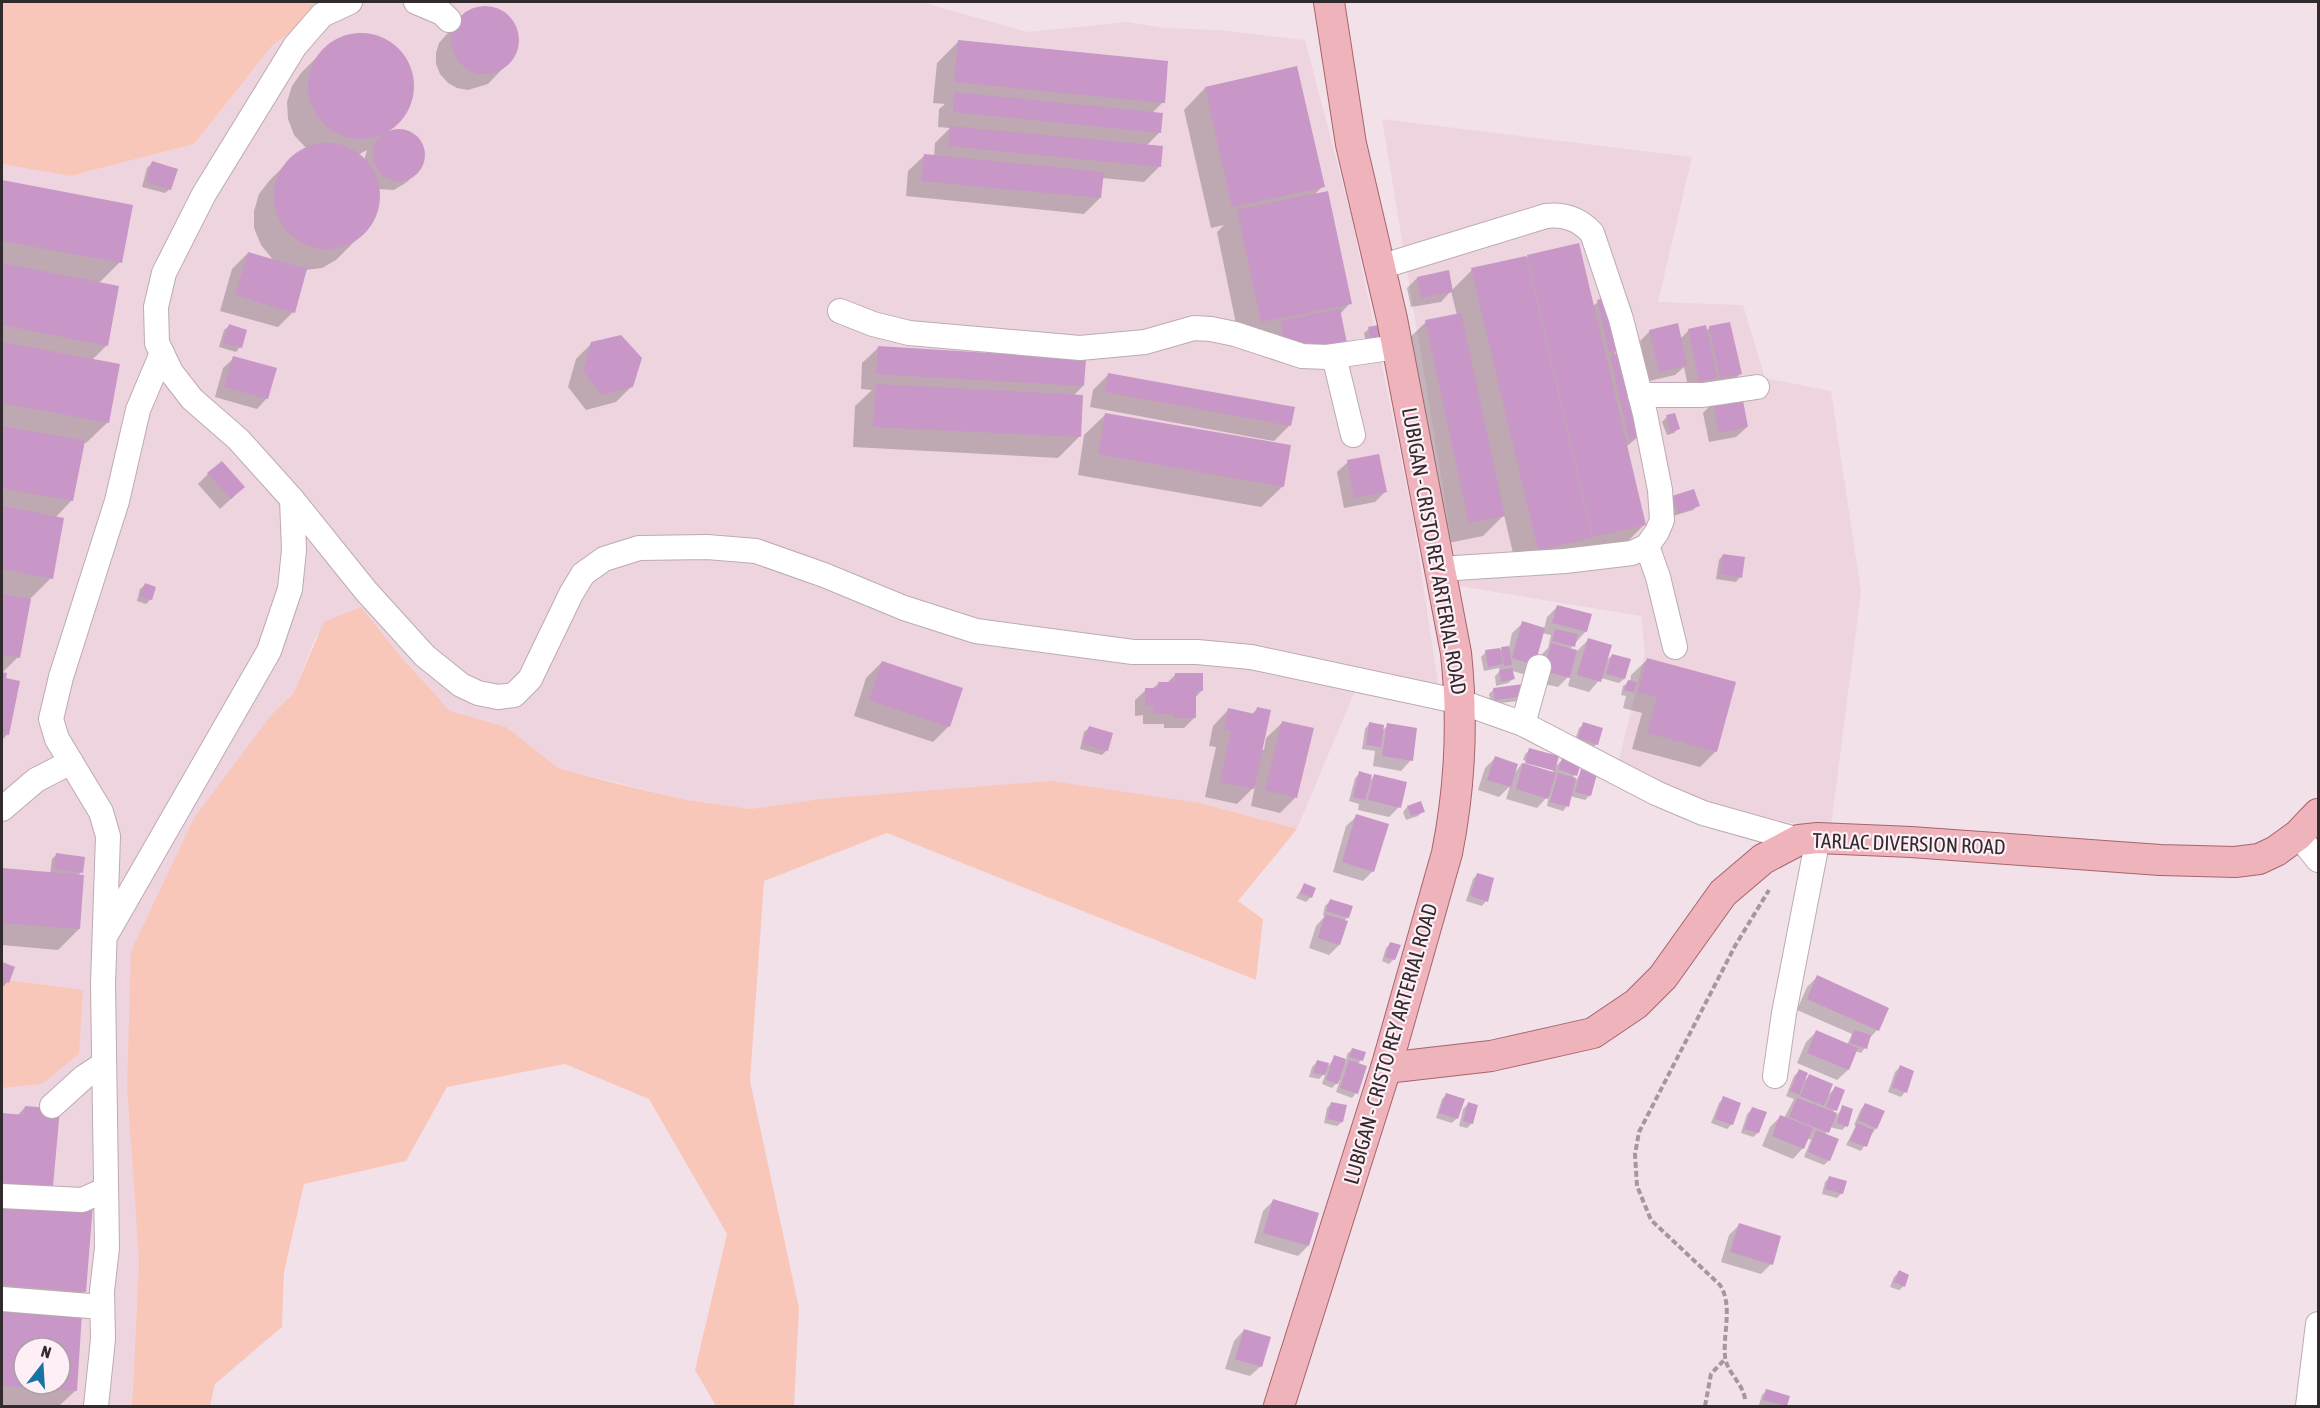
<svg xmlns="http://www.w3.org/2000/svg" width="2320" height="1408" font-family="'Asap Condensed',sans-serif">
	<rect width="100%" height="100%" fill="#f3e1e9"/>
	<g fill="#eed4df" fill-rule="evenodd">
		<path d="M329,2H921L1028,32L1127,22L1166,28L1219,30L1305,40L1352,219L1413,517L1442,710L1354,693L1297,829L1200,803L969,788L820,799L751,809L687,800L558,768L506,727L450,712L402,658L361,607L316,636L293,694L272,714L159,893L149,916L127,1089L139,1261L132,1406H2V1088L42,1084L83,990L2,979V164L70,176L194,144L272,46ZM24,1348H60V1384H24Z"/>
		<polygon points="1382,119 1692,157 1658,302 1743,305 1765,378 1831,391 1861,592 1831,826 1809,826 1724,811 1618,764 1645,653 1641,616 1459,586"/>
	</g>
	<g fill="#f8c7ba">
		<polygon points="2,2 329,2 272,46 194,144 70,176 2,164"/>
		<polygon points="361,607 402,658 450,711 506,727 558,768 618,784 687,800 751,809 820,799 1051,781 1200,803 1297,829 1238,901 1263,919 1256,980 887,833 764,881 750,1081 799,1308 794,1406 716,1406 695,1370 727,1234 649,1099 565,1064 447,1087 406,1161 304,1184 284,1272 282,1327 215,1384 210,1406 132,1406 139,1261 127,1089 131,951 194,818 272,714 293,694 324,622"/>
		<polygon points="2,979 83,990 79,1054 42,1084 2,1088"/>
	</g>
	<g fill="#0003" fill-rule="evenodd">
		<polygon points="482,8 493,8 511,20 516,29 518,39 517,50 512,59 488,84 468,90 457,88 448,83 440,74 436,64 436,53 439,43 462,17 471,11"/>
		<path d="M352,35H368L384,40L397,50L407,63L412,80L411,98L404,114L383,137L398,131L413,135L423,148L424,156L418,171L407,182L394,190L378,189L377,211L370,226L336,260L322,268L305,270L293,312L278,327L220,311L232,269L248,253L274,261L261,245L254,228V211L259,194L270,180L292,158L307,149L294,135L288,119L287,102L292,86L301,73L323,51L336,41ZM367,150L364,160L358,155Z"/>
		<polygon points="958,42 1163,102 1151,114 1160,132 1146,146 1160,166 1144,182 1102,178 1100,198 1084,214 906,196 908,171 924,156 934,157 935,143 950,128 938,127 939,109 945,104 933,103 937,63"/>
		<polygon points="1296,68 1323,186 1314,195 1350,303 1340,314 1346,347 1240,343 1217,232 1224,225 1211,228 1184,110 1205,88"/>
		<polygon points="152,163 170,189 165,193 142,187 147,168"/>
		<polygon points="2,182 131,206 120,262 99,283 107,345 91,361 108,422 86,443 83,442 72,500 55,518 51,578 30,599 18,657 2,673 8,734 2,740"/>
		<polygon points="1578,245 1593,306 1598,302 1620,348 1612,356 1639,436 1626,447 1644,525 1623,546 1517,570 1504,515 1483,536 1448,543 1404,343 1426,322 1457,315 1451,291 1441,302 1411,307 1407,288 1417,278 1451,291 1472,270"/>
		<polygon points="229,326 240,347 236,352 219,347 224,330"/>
		<polygon points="1377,327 1368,351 1364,333 1369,329"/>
		<polygon points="1710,327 1740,374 1730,384 1689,392 1684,367 1675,375 1649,381 1640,341 1650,331 1680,339 1689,330 1706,331"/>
		<polygon points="592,343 632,386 616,402 586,410 568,387 576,359"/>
		<polygon points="878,348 1083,386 1073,396 1079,437 1058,458 853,447 855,406 872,390 861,389 862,363"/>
		<polygon points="234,358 267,398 257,409 215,397 223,368"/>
		<polygon points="1109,374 1290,425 1274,441 1090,407 1093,390"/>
		<polygon points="1714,402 1747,427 1736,437 1709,442 1703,413"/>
		<polygon points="1106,414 1283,486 1261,507 1078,475 1084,435"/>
		<polygon points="1667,417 1678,428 1674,433 1667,435 1662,422"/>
		<polygon points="1348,462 1385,492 1375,502 1344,508 1337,472"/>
		<polygon points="208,474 233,497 220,509 198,484"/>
		<polygon points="1673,498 1698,505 1693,510 1673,516 1669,502"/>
		<polygon points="1723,555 1740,577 1736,582 1716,579 1719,560"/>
		<polygon points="145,585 151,599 146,604 137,601 140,589"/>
		<polygon points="1557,607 1586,631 1570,649 1577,651 1588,640 1605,662 1612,655 1624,679 1619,683 1601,678 1589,692 1568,686 1571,674 1558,687 1534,682 1541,655 1548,648 1551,635 1542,633 1533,664 1523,674 1512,671 1513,679 1508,683 1496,686 1495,676 1500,671 1499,668 1484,671 1481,657 1486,652 1509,648 1512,633 1523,623 1544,629 1547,617"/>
		<polygon points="1647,660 1734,683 1715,752 1700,767 1632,749 1642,713 1623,708 1626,696 1621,695 1623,686 1630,682 1631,675"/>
		<polygon points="882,662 949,726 933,742 854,716 866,678"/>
		<polygon points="1175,675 1202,690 1195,698 1195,717 1184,728 1164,728 1164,724 1143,724 1143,715 1135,716 1135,700 1146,690 1152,689 1159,683 1167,683"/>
		<polygon points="1494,689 1523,696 1518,701 1491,704 1489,694"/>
		<polygon points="1257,709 1261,749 1264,750 1266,738 1282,723 1296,797 1280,813 1251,806 1255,786 1237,804 1205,797 1216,747 1209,746 1213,726 1228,710 1251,715"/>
		<polygon points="1369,724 1382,731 1388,725 1411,760 1401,771 1373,766 1375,751 1362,749 1365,729"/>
		<polygon points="1584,724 1597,744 1592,748 1574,743 1579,728"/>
		<polygon points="1089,728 1107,750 1102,755 1080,749 1084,732"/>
		<polygon points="1530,750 1555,767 1562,760 1575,775 1572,778 1576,780 1582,771 1590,795 1585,800 1570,796 1567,806 1563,811 1547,806 1549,795 1537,808 1506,799 1510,786 1499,797 1478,790 1485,768 1495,758 1513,776 1522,763 1553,772 1553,769 1523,760 1525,754"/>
		<polygon points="1360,773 1368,782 1374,776 1399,807 1389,817 1358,810 1359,804 1349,801 1355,778"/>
		<polygon points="1407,807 1423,811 1418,816 1406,820 1403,812"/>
		<polygon points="1357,816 1373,871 1363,881 1333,872 1346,826"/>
		<polygon points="57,854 81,872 78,876 79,929 58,950 2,945 2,870 50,874 52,859"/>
		<polygon points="1477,875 1486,901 1482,906 1466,901 1473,879"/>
		<polygon points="1304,885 1311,897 1306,902 1296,898"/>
		<polygon points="1330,901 1348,917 1344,921 1339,945 1329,955 1309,948 1316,926 1325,916 1323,915 1325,906"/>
		<polygon points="1391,943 1394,959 1389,964 1382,961 1386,948"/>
		<polygon points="2,963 13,967 7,982 3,987"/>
		<polygon points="1817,977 1887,1008 1877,1030 1868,1040 1865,1048 1861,1053 1855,1051 1848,1070 1837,1080 1797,1063 1806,1042 1816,1032 1847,1045 1852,1034 1797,1010 1807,987"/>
		<polygon points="1352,1050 1361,1060 1358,1064 1356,1093 1352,1098 1336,1092 1340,1080 1332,1088 1322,1084 1326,1072 1319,1079 1309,1077 1312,1067 1317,1062 1329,1065 1335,1057 1346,1061 1347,1054"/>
		<polygon points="1900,1067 1905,1092 1901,1097 1888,1092 1895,1072"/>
		<polygon points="1799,1071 1802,1083 1809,1076 1827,1096 1835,1088 1835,1110 1832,1113 1837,1115 1843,1107 1846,1126 1842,1130 1830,1127 1825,1135 1829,1160 1824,1165 1804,1157 1811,1140 1807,1138 1803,1148 1793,1159 1762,1146 1770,1127 1781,1116 1784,1118 1791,1105 1794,1099 1786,1096 1794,1076"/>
		<polygon points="1447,1094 1457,1118 1452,1123 1436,1118 1442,1099"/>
		<polygon points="1724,1098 1739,1104 1731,1125 1727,1129 1711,1123 1719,1103"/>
		<polygon points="1332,1103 1342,1122 1337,1126 1324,1123 1327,1108"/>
		<polygon points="1468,1104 1472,1123 1467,1128 1459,1126 1463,1109"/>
		<polygon points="1865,1104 1876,1128 1861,1151 1846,1145 1856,1126 1854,1125 1861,1109"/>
		<path d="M25,1107L51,1197L84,1292L63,1314L75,1391L59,1406H2V1114L17,1116ZM24,1348H60V1384H24Z"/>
		<polygon points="1752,1109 1758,1133 1753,1137 1741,1133 1747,1114"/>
		<polygon points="1830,1177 1842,1193 1837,1198 1822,1194 1825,1182"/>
		<polygon points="1273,1201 1308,1246 1298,1256 1254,1243 1263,1211"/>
		<polygon points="1739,1225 1771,1264 1761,1274 1721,1262 1729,1235"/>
		<polygon points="1899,1272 1904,1286 1899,1290 1890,1287 1894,1277"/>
		<polygon points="1244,1330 1261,1366 1250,1376 1225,1369 1234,1341"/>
		<polygon points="1767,1390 1788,1397 1785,1406 1761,1406 1759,1405 1762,1395"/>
	</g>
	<g fill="#c896c7" fill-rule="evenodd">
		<circle cx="485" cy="40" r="34"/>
		<circle cx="361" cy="86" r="53"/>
		<polygon points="958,40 1168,61 1165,103 954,82"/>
		<polygon points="1297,66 1325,187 1232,207 1205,87"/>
		<polygon points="954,92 1163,113 1161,133 953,112"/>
		<polygon points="950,126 1163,146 1161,167 948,146"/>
		<circle cx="399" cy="155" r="26"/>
		<circle cx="327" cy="196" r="53"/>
		<polygon points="924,154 1104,172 1101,198 921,181"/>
		<polygon points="152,161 178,169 171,190 146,182"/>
		<polygon points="2,180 133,205 122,263 2,241"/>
		<polygon points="1328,191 1352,304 1261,322 1237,210"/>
		<polygon points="1579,243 1646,525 1593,537 1527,255"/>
		<polygon points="248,252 307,269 295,313 235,295"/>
		<polygon points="1526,256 1592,538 1538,550 1471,268"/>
		<polygon points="2,263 119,286 108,346 2,325"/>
		<polygon points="1449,270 1453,292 1421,298 1417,277"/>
		<polygon points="1609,297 1621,349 1609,352 1597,300"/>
		<polygon points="1340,309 1348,348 1285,348 1280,321"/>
		<polygon points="1461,313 1505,516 1469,523 1425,320"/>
		<polygon points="1730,322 1742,374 1720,378 1709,326"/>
		<polygon points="1678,323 1687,365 1659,372 1649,330"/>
		<polygon points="229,324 247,330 242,348 223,343"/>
		<polygon points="1378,325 1382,345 1373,347 1368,327"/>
		<polygon points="1706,325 1717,378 1699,382 1688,329"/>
		<polygon points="621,335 642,358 633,387 602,395 583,371 591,342"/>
		<polygon points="2,342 120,364 109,423 2,403"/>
		<polygon points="878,346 1086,359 1084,386 876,374"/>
		<polygon points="1622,352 1641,437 1629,439 1610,355"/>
		<polygon points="233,356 277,368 268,399 224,387"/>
		<polygon points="1108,373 1295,407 1291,426 1105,392"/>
		<polygon points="876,384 1083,395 1081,437 873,427"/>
		<polygon points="1742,395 1748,427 1719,433 1713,401"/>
		<polygon points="1105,413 1291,445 1284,487 1098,454"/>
		<polygon points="1675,413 1680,429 1671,432 1666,415"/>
		<polygon points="2,426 85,441 73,501 2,488"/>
		<polygon points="1379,454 1387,492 1354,498 1347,460"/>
		<polygon points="222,461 245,487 231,499 207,473"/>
		<polygon points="1694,489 1700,506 1678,513 1672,496"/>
		<polygon points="2,506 64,518 53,579 2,569"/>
		<polygon points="1723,554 1745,557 1742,578 1720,574"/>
		<polygon points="145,583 156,587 152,600 140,596"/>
		<polygon points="2,594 31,599 20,658 2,655"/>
		<polygon points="1557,605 1592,614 1587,632 1552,623"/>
		<polygon points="1522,621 1545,628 1535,665 1512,658"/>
		<polygon points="1555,629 1578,634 1575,647 1552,641"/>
		<polygon points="1588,638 1612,645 1601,682 1577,675"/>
		<polygon points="1551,643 1577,650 1570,678 1544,671"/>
		<polygon points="1509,646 1512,665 1504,666 1501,647"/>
		<polygon points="1500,648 1503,664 1488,667 1485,650"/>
		<polygon points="1612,654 1631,659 1625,679 1606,674"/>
		<polygon points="1647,658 1736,682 1717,752 1647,733 1657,697 1638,692"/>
		<polygon points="882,661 963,688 950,727 869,700"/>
		<polygon points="1512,668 1515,679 1501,682 1499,670"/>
		<polygon points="2,672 7,673 6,678 20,681 9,735 2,733"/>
		<polygon points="1175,673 1203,673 1203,691 1196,691 1196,718 1174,718 1173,714 1153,714 1153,706 1145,706 1145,688 1158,688 1158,682 1175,682"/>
		<polygon points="1628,680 1637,682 1634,693 1624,690"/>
		<polygon points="1523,684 1525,696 1495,700 1493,688"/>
		<polygon points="1257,707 1271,710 1254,789 1220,782 1231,731 1224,730 1228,708 1255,714"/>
		<polygon points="1282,721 1314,728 1297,798 1265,790"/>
		<polygon points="1369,722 1384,725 1381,747 1366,745"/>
		<polygon points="1583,722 1603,728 1598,745 1578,738"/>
		<polygon points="1387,723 1417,728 1413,761 1382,756"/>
		<polygon points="1089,726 1113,733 1108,751 1083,744"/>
		<polygon points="1529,748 1559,756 1555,771 1525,763"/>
		<polygon points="1495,756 1518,764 1511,787 1487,780"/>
		<polygon points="1562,758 1581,764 1577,776 1558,769"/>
		<polygon points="1523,763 1556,773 1548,799 1516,789"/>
		<polygon points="1581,769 1597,774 1591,796 1575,792"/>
		<polygon points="1359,771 1372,775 1365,800 1353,797"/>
		<polygon points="1558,773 1576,778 1569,807 1550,802"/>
		<polygon points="1374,774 1407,782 1401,808 1368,800"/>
		<polygon points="1421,801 1425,812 1411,816 1407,806"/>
		<polygon points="1356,814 1389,824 1374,872 1342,862"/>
		<polygon points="56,853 85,857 83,873 54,869"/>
		<polygon points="2,868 84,875 80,929 2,923"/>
		<polygon points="1477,873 1494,878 1488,902 1470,896"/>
		<polygon points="1304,883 1316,888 1312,898 1300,893"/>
		<polygon points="1330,899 1353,906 1349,918 1326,911"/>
		<polygon points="1325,914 1348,921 1340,945 1318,938"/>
		<polygon points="1390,942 1401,945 1395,960 1385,957"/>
		<polygon points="2,962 15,967 9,983 2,980"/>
		<polygon points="1817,975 1889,1008 1879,1031 1807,999"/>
		<polygon points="1816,1030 1858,1048 1849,1070 1807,1053"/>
		<polygon points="1854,1030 1871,1035 1867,1049 1850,1043"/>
		<polygon points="1352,1048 1366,1052 1363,1061 1349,1057"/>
		<polygon points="1334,1055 1346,1059 1338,1084 1326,1080"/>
		<polygon points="1317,1060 1329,1063 1325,1075 1313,1073"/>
		<polygon points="1349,1060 1367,1066 1358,1094 1340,1088"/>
		<polygon points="1900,1065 1914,1071 1907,1093 1892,1087"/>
		<polygon points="1799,1069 1808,1073 1799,1095 1790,1091"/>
		<polygon points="1809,1074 1833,1084 1824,1106 1800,1096"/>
		<polygon points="1835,1086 1845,1090 1837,1111 1826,1107"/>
		<polygon points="1446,1093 1465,1099 1458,1119 1439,1113"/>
		<polygon points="1723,1096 1741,1103 1733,1125 1715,1119"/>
		<polygon points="1797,1098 1837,1113 1829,1133 1789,1117"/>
		<polygon points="1331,1102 1347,1105 1343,1122 1327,1119"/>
		<polygon points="1468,1102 1478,1105 1473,1124 1463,1121"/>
		<polygon points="1865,1103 1885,1111 1877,1129 1858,1120"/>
		<polygon points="1842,1105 1853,1109 1848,1127 1837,1123"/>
		<polygon points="25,1106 60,1109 52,1197 2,1193 2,1113 24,1115"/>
		<polygon points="1752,1107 1767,1112 1759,1133 1744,1129"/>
		<polygon points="1780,1115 1813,1128 1804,1149 1772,1136"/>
		<polygon points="1857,1123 1873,1130 1867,1147 1850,1141"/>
		<polygon points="1816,1130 1839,1139 1830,1161 1808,1152"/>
		<polygon points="1829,1176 1847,1181 1843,1194 1825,1189"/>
		<polygon points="1273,1199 1319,1213 1309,1246 1263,1233"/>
		<polygon points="93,1204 86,1292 2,1285 2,1205"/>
		<polygon points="1739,1223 1781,1236 1773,1265 1730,1252"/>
		<polygon points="1899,1270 1909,1275 1905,1287 1894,1282"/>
		<path d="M2,1308L82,1313L77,1391L2,1386ZM24,1348H60V1384H24Z"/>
		<polygon points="1244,1329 1271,1337 1262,1367 1235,1359"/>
		<polygon points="1766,1389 1790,1396 1787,1406 1763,1400"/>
	</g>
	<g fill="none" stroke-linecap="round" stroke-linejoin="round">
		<defs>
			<g id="minor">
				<polyline points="350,2 322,15 295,46 204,194 164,273 156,307 157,343 171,372 192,399 238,439 292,499 366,591 425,656 461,685 478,693 498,697 514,695 530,679 571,594 583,574 604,559 639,548 707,547 756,551 824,575 904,608 976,631 1133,652 1197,652 1251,657 1461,702 1523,724 1656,793 1703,813 1799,840"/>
				<polyline points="416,2 442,13 449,20"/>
				<path d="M1380,267L1546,216C1565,214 1579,219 1592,233L1621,319L1645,414L1660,490L1662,520L1657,532L1647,546L1632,553L1565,561L1440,569"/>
				<polyline points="840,311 873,324 909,333 1080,348 1145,342 1194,328 1211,329 1235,334 1302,356 1327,357 1397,347"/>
				<polyline points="1334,356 1353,435"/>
				<polyline points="1640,395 1703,395 1757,387"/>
				<polyline points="1647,546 1658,577 1675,647"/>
				<polyline points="1523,724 1539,667"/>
				<polyline points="2,809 36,780 71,762"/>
				<polyline points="2298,835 2318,860"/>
				<polyline points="107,933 269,651 290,589 294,550 292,499"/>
				<polyline points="1775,1076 1784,1013 1818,838"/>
				<polyline points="52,1106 84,1077 104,1064"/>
				<polyline points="2,1196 82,1200 105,1190"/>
				<polyline points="2,1299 102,1307"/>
				<polyline points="96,1406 103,1339 102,1291 107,1248 103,984 108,836 101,812 57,739 51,719 61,677 117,501 138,410 162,353"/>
				<polyline points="2308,1406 2318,1324"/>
			</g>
			<g id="major">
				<polyline points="1386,1068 1491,1056 1593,1033 1636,1004 1663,977 1723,893 1763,859 1799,840 1818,838 1911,842 2160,860 2235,862 2259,859 2276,851 2298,835 2318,814"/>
				<path d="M1279,1406L1386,1068L1447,853C1460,788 1463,719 1456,653L1392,319L1351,144L1329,2"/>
			</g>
		</defs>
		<use href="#minor" stroke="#bcabb3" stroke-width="26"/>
		<use href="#major" stroke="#a6646c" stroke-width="32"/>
		<g stroke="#a5979d" stroke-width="4" stroke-dasharray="6 3" stroke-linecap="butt">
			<path d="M1745,1399C1743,1383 1726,1372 1725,1356C1723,1332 1733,1305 1720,1285L1651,1220L1637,1186L1635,1154L1639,1132L1735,946L1769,890"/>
			<polyline points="1705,1406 1711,1374 1725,1359"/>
		</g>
		<use href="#minor" stroke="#fff" stroke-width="24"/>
		<use href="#major" stroke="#efb4bb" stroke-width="30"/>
	</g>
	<g text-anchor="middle" stroke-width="4.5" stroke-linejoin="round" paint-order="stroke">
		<g font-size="21" fill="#322b2e" stroke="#feeff6">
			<text transform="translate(1434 551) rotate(80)" y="7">LUBIGAN - CRISTO REY ARTERIAL ROAD</text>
			<text transform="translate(1909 844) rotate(2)" y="7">TARLAC DIVERSION ROAD</text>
			<text transform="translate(1391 1044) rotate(-74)" y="7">LUBIGAN - CRISTO REY ARTERIAL ROAD</text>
		</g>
	</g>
	<rect width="2320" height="1408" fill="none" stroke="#322b2e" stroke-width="6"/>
	<g transform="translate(42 1366) rotate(17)"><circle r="28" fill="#feeff6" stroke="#aca1a6" stroke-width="1.5"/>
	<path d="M0-4.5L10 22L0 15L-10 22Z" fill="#1674a2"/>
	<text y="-9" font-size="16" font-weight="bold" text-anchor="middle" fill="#322b2e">N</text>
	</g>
</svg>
